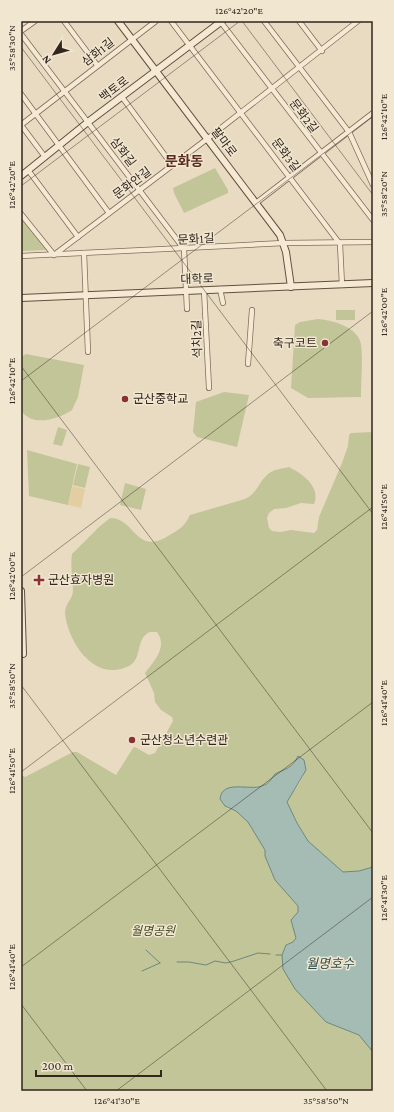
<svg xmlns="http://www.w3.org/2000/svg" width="394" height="1112" font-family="'Crimson Pro','Noto Sans KR',serif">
	<rect width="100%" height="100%" fill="#e9dbc2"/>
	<g fill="#c2c597">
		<polygon points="215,168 228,190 228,193 184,213 174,193 173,188"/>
		<polygon points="21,217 47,250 21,251"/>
		<rect x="336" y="310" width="19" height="10"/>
		<path d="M318,319C332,320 358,327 361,344C363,361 361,380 361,397L308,398L291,388L295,325L300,322Z"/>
		<path d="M26,354L84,365L78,397L72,410C58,419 34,427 22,412L21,357Z"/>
		<polygon points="224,392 249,395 237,447 197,437 193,432 196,402"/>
		<polygon points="58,427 67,430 62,446 53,444"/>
		<path d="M373,432V867L359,871L343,872L308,841L297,823L287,802C294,788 309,777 304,760C288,763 277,780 262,786C246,793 236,779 221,795V801L227,808L236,811L248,822L265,850V856L275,880L298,906V912L293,918V926L296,937L293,942L288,944L284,948L283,969L302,996L326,1022L359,1035L370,1047L373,1052V1091H21V775L25,777L73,752H77L116,775L133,748L135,747L149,755L155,753L173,721L172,717L161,710L155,702L154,693L145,673C154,661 168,647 157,632H150C135,638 143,659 129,666C95,683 68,643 65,613C65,603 73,599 73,591C73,578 70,566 72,554L99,527L110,518C136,518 135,556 168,536C179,530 185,526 190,515L245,499C257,493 258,484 266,476C272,469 281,469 289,467C303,474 321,487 314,504L301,503L286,508L274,509L269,513L267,518L269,528L272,531L280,532L291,530L314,533L317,530L319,517L342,463L348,446L349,435L351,433Z"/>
		<polygon points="27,450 77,464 68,505 29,496"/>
		<polygon points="78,464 90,467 85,488 73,485"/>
		<polygon points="125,483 146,489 141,510 120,505"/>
	</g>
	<polygon fill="#e2cea1" points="73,486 85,489 81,508 68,505"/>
	<path fill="#a4bcb4" stroke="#6c8880" d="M298,756L304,760L306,770L287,802L297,823L308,841L343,872L359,871L373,867V1052L359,1035L326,1022L295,989L283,969L282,955L286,945L293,942L296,938L291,920L298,912V906L275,880L265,856V850L248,822L236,811L225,806L220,799C222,779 250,791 262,786C269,784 271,779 275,774C285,769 293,768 298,756Z"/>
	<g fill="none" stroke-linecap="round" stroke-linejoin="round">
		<g stroke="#6c8880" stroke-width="1">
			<polyline points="146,950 160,963"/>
			<polyline points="276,955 282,955"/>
			<polyline points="177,962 189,962 206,965 215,961 226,963 234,961 258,953 270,954"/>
			<polyline points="142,971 160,963"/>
		</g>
		<defs>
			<g id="street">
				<polyline points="64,21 97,65"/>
				<polyline points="171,21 340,244 342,285"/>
				<polyline points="220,21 373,220"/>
				<polyline points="264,21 349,132 373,185"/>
				<polyline points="299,21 322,51"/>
				<polyline points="21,31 35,21"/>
				<polyline points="21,34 184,249 187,309"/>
				<polyline points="21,94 109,213"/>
				<polyline points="122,97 172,165"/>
				<polyline points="21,125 156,21"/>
				<polyline points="21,125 45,157"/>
				<polyline points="28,170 78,237"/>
				<polyline points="256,203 373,113"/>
				<polyline points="21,214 54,255 207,139 358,21"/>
				<polyline points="84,253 88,352"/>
				<polyline points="21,256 284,243 373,242"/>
				<polyline points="220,289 223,303"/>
				<polyline points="204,290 209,388"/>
				<polyline points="248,364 252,310"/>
			</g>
			<g id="secondary">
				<polyline points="118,21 280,235 286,252 291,287"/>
				<polyline points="21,176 88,122 222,21"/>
				<polyline points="21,298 373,283"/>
				<polyline points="21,591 23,654"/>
			</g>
		</defs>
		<use href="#street" stroke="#806d5b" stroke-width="6"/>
		<use href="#secondary" stroke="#624f3e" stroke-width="8"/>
		<use href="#street" stroke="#f5e9d4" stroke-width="4.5"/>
		<use href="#secondary" stroke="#f5e9d4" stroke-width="6"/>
	</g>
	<path fill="none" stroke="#32261e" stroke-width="1" stroke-opacity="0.45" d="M242,21L373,195M21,47L373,514M21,186L240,21M21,366L373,833M21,381L373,116M21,577L373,311M21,685L327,1091M21,772L373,507M21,967L373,702M21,1004L87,1091M116,1091L373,897"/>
	<g fill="#893136" stroke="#f1e6d0" stroke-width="1.5">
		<circle cx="325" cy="343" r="4"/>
		<circle cx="125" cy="399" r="4"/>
		<path d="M37 574h4v4h4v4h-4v4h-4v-4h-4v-4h4z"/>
		<circle cx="132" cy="740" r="4"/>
	</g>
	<g text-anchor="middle" stroke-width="3" stroke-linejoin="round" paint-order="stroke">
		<g font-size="12" fill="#32261e" stroke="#f1e6d0">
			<text transform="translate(98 52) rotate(-38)" y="4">삼화1길</text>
			<text transform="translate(114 89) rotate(-37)" y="4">백토로</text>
			<text transform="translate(304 116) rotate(53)" y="4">문화2길</text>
			<text transform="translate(224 142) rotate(53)" y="4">팔마로</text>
			<text transform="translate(123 152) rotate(53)" y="4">삼화길</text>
			<text transform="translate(286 155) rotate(53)" y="4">문화3길</text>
			<text transform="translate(132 183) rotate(-37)" y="4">문화안길</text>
			<text transform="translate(196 239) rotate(-3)" y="4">문화1길</text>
			<text transform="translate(197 279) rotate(-2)" y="4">대학로</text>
			<text transform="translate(197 339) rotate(-92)" y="4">석치2길</text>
		</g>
		<g font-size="12" fill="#32261e" stroke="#f1e6d0" text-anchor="start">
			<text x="317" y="347" text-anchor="end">축구코트</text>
			<text x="133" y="403">군산중학교</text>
			<text x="48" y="584">군산효자병원</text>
			<text x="140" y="744">군산청소년수련관</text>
		</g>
		<g font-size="12" font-style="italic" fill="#444c26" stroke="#f1e6d0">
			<text x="153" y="935">월명공원</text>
		</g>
		<g font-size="13" font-style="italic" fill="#2e504c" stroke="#f1e6d0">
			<text x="330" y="968">월명호수</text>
		</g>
		<g font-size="14" font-weight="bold" fill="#5a2b21" stroke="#f1e6d0">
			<text x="184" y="166">문화동</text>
		</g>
	</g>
	<rect width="394" height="1112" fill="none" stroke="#f1e6d0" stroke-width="44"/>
	<g transform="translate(54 54) rotate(233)" stroke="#f1e6d0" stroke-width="3" paint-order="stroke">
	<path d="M0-3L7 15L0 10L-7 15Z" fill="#32261e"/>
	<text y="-6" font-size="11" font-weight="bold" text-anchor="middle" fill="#32261e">N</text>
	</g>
	<path d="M36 1070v6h125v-6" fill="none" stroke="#32261e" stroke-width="2"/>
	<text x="42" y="1070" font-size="12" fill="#32261e" stroke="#f1e6d0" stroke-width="3" paint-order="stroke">200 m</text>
	<rect x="22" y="22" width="350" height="1068" fill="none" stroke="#32261e" stroke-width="1.5"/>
	<g font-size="10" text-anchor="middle" fill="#32261e">
		<text x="239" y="14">126°42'20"E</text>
		<text transform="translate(11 48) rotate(-90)" y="4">35°58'30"N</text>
		<text transform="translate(383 117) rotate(-90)" y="4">126°42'10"E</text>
		<text transform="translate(11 185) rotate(-90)" y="4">126°42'20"E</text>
		<text transform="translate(383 194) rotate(-90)" y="4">35°58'20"N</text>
		<text transform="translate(383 312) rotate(-90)" y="4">126°42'00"E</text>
		<text transform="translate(11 381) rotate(-90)" y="4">126°42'10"E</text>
		<text transform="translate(383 507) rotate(-90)" y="4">126°41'50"E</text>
		<text transform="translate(11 576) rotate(-90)" y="4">126°42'00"E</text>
		<text transform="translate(11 686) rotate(-90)" y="4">35°58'50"N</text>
		<text transform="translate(383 703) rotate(-90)" y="4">126°41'40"E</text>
		<text transform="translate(11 771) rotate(-90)" y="4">126°41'50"E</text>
		<text transform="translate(383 898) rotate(-90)" y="4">126°41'30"E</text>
		<text transform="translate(11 967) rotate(-90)" y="4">126°41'40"E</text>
		<text x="117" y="1104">126°41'30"E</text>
		<text x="326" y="1104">35°58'50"N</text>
	</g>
</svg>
